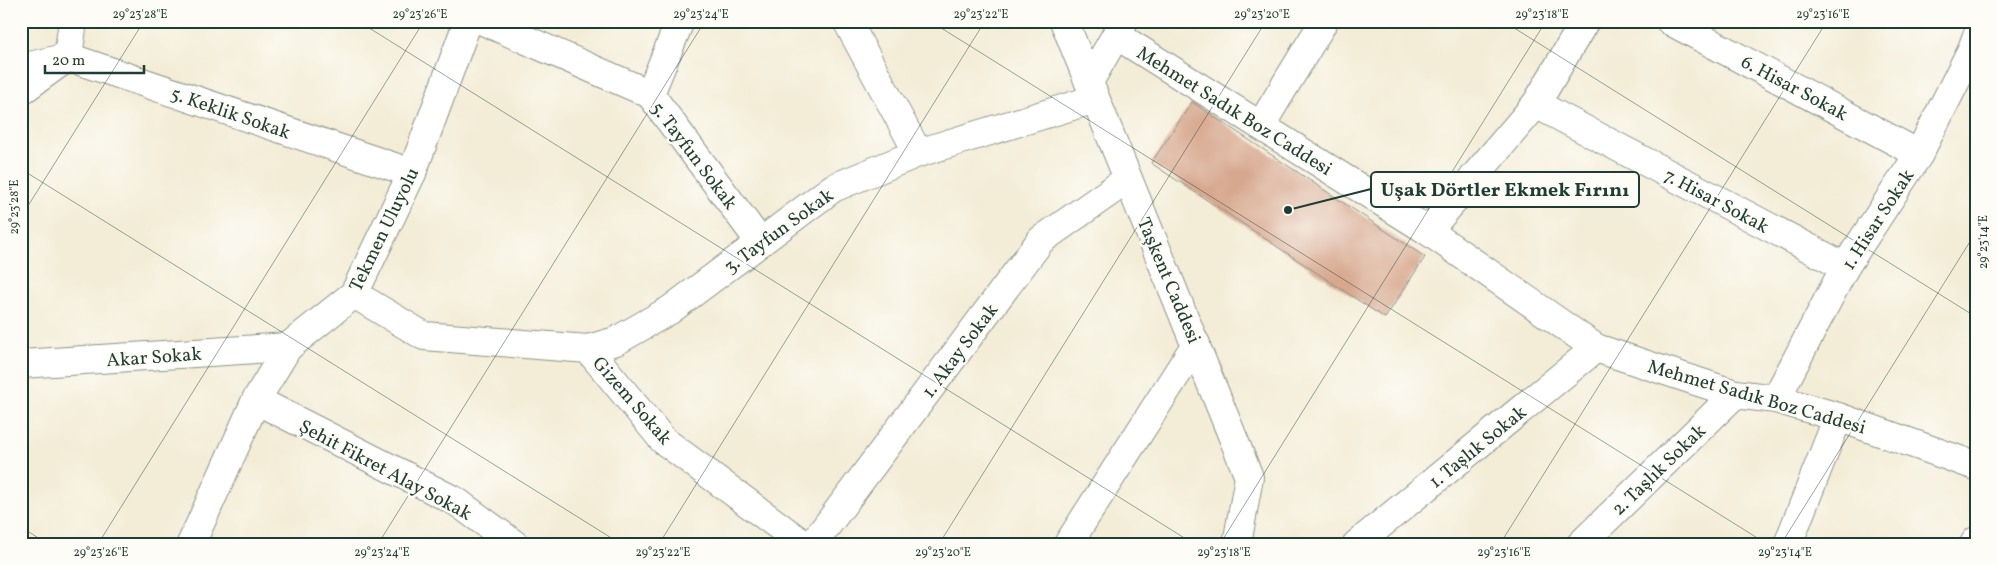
<svg xmlns="http://www.w3.org/2000/svg" width="1997" height="565" font-family="Vollkorn,serif">
	<rect width="100%" height="100%" fill="#fdfcf7"/>
	<filter id="ink" filterUnits="userSpaceOnUse"><feTurbulence type="fractalNoise" baseFrequency=".02" numOctaves="2"/><feDisplacementMap in="SourceGraphic" scale="10" xChannelSelector="R" yChannelSelector="G"/><feConvolveMatrix kernelMatrix="1 2 1 2 8 2 1 2 1" color-interpolation-filters="sRGB"/></filter>
	<filter id="wash" filterUnits="userSpaceOnUse"><feTurbulence type="fractalNoise" baseFrequency=".0096" numOctaves="4" result="noise"/><feDisplacementMap in="SourceGraphic" scale="20" xChannelSelector="R" yChannelSelector="G"/><feGaussianBlur stdDeviation="1.12" result="paint"/><feColorMatrix in="noise" values="0 0 0 0 0 0 0 0 0 0 0 0 0 0 0 0 0 1.4 0 .05"/><feComposite in="paint" operator="in"/></filter>
	<g filter="url(#wash)">
		<rect width="100%" height="100%" fill="#f3ecd6"/>
		<g id="blocks">
			<polygon fill="#d7a78e" points="1192,102 1425,257 1385,318 1151,163"/>
		</g>
	</g>
	<g filter="url(#ink)">
		<use href="#blocks" fill-opacity="0" stroke="#899485" stroke-width="1"/>
		<g fill="none" stroke-linecap="round" stroke-linejoin="round">
			<defs>
				<g id="minor">
					<polyline points="483,21 650,94 760,242"/>
					<polyline points="847,21 918,153"/>
					<polyline points="1064,21 1249,477 1237,544"/>
					<polyline points="1670,21 1919,154"/>
					<polyline points="1116,35 1428,231 1596,348 1735,394 1776,399 1838,417 1976,466"/>
					<polyline points="21,68 68,57 412,173"/>
					<polyline points="1089,82 1124,21"/>
					<polyline points="21,91 68,57 73,21"/>
					<polyline points="650,94 680,21"/>
					<polyline points="1536,104 1845,267"/>
					<polyline points="1261,125 1324,21"/>
					<polyline points="1428,231 1536,104 1585,21"/>
					<polyline points="354,294 424,336 588,349 663,440 803,544"/>
					<polyline points="588,349 616,341 670,310 833,188 918,153 1095,99"/>
					<polyline points="21,364 288,347"/>
					<polyline points="1776,399 1845,267 1919,154 1972,49 1976,38"/>
					<polyline points="256,400 457,502 514,544"/>
					<polyline points="191,544 256,400 288,347 354,294 412,173 468,21"/>
					<polyline points="813,544 1041,240 1128,179"/>
					<polyline points="1068,544 1196,344"/>
					<polyline points="1357,544 1596,348"/>
					<polyline points="1581,544 1735,394"/>
					<polyline points="1788,544 1838,417"/>
					<polyline points="1974,544 1976,541"/>
				</g>
			</defs>
			<use href="#minor" stroke="#899485" stroke-width="30"/>
			<use href="#minor" stroke="#fff" stroke-width="28"/>
		</g>
	</g>
	<path fill="none" stroke="#1f3d34" stroke-width="1" stroke-opacity="0.45" d="M358,21L1194,544M930,21L1767,544M1503,21L1976,317M21,169L621,544M21,217L144,21M21,527L48,544M98,544L424,21M378,544L705,21M659,544L985,21M939,544L1266,21M1220,544L1546,21M1500,544L1827,21M1781,544L1976,232"/>
	<g text-anchor="middle" stroke-width="5" stroke-linejoin="round" paint-order="stroke">
		<g font-size="19" fill="#1f3d34" stroke="#fdfcf7">
			<text transform="translate(1795 87) rotate(28)" y="7">6. Hisar Sokak</text>
			<text transform="translate(1235 110) rotate(32)" y="7">Mehmet Sadık Boz Caddesi</text>
			<text transform="translate(231 112) rotate(19)" y="7">5. Keklik Sokak</text>
			<text transform="translate(695 155) rotate(53)" y="7">5. Tayfun Sokak</text>
			<text transform="translate(1717 200) rotate(28)" y="7">7. Hisar Sokak</text>
			<text transform="translate(1877 219) rotate(-57)" y="7">1. Hisar Sokak</text>
			<text transform="translate(383 229) rotate(-64)" y="7">Tekmen Uluyolu</text>
			<text transform="translate(778 230) rotate(-36)" y="7">3. Tayfun Sokak</text>
			<text transform="translate(1170 280) rotate(67)" y="7">Taşkent Caddesi</text>
			<text transform="translate(959 350) rotate(-53)" y="7">1. Akay Sokak</text>
			<text transform="translate(154 356) rotate(-4)" y="7">Akar Sokak</text>
			<text transform="translate(1757 396) rotate(16)" y="7">Mehmet Sadık Boz Caddesi</text>
			<text transform="translate(633 400) rotate(49)" y="7">Gizem Sokak</text>
			<text transform="translate(1477 446) rotate(-39)" y="7">1. Taşlık Sokak</text>
			<text transform="translate(386 469) rotate(28)" y="7">Şehit Fikret Alay Sokak</text>
			<text transform="translate(1658 469) rotate(-44)" y="7">2. Taşlık Sokak</text>
		</g>
	</g>
	<path fill="none" stroke="#1f3d34" stroke-width="2" d="M1288 210L1371 189"/>
	<circle fill="#1f3d34" stroke="#fdfcf7" stroke-width="2" cx="1288" cy="210" r="5"/>
	<rect fill="#fdfcf7" stroke="#1f3d34" stroke-width="2" x="1371" y="172" width="268" height="35" rx="5"/>
	<g font-size="20" text-anchor="middle" font-weight="bold" fill="#1f3d34">
		<text x="1505" y="196">Uşak Dörtler Ekmek Fırını</text>
	</g>
	<rect width="1997" height="565" fill="none" stroke="#fdfcf7" stroke-width="55"/>
	<path d="M45 65v8h99v-8" fill="none" stroke="#1f3d34" stroke-width="2.5"/>
	<text x="52" y="65" font-size="15" fill="#1f3d34" stroke="#fdfcf7" stroke-width="4" paint-order="stroke">20 m</text>
	<rect x="28" y="28" width="1942" height="510" fill="none" stroke="#1f3d34" stroke-width="2"/>
	<g font-size="12" text-anchor="middle" fill="#1f3d34">
		<text x="140" y="18">29°23'28"E</text>
		<text x="420" y="18">29°23'26"E</text>
		<text x="701" y="18">29°23'24"E</text>
		<text x="981" y="18">29°23'22"E</text>
		<text x="1262" y="18">29°23'20"E</text>
		<text x="1542" y="18">29°23'18"E</text>
		<text x="1823" y="18">29°23'16"E</text>
		<text transform="translate(14 207) rotate(-90)" y="4">29°23'28"E</text>
		<text transform="translate(1983 242) rotate(-90)" y="4">29°23'14"E</text>
		<text x="101" y="556">29°23'26"E</text>
		<text x="382" y="556">29°23'24"E</text>
		<text x="663" y="556">29°23'22"E</text>
		<text x="943" y="556">29°23'20"E</text>
		<text x="1224" y="556">29°23'18"E</text>
		<text x="1504" y="556">29°23'16"E</text>
		<text x="1785" y="556">29°23'14"E</text>
	</g>
</svg>
